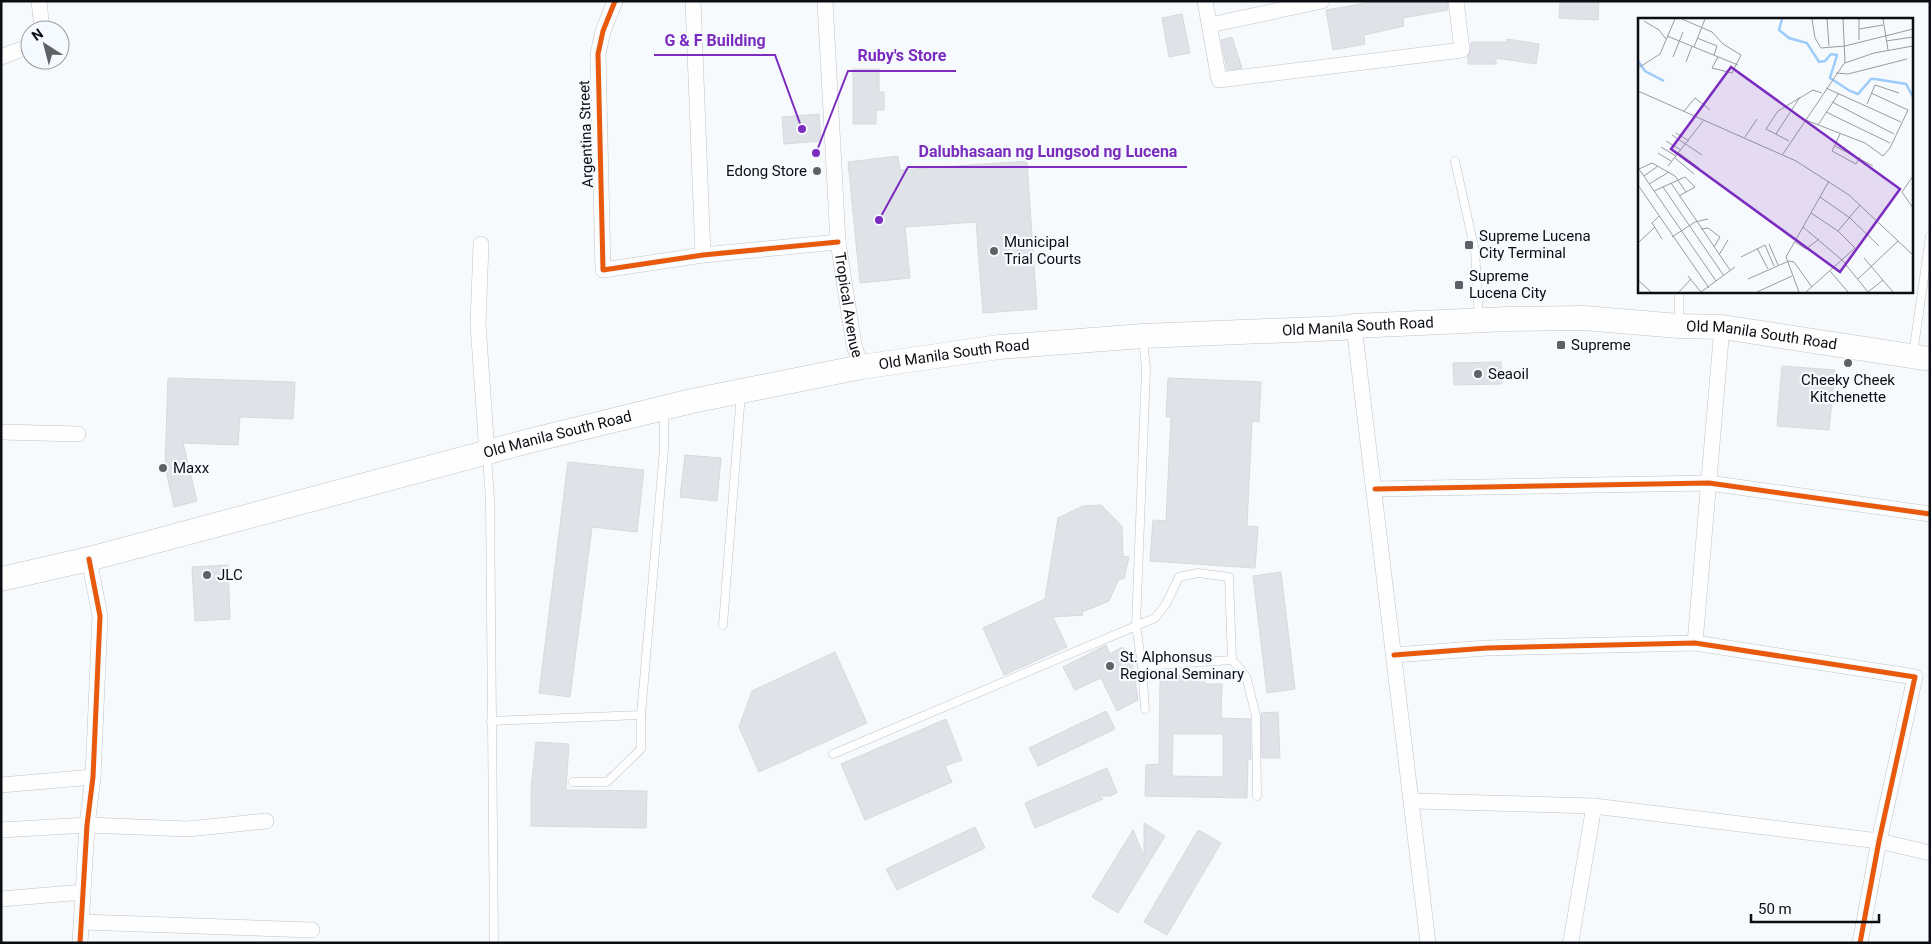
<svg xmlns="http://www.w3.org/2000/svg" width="1931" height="944" font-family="Roboto,sans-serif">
	<rect width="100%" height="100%" fill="#f7fafd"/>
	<g fill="#dfe3e7" stroke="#d6dade" fill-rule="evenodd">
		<polygon points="1378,1 1447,1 1448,10 1403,18 1404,26 1364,35 1365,44 1333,50 1326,10"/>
		<polygon points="1560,1 1599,1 1598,20 1559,18"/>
		<polygon points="1182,14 1190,53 1169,57 1162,18"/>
		<polygon points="1232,37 1242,68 1227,70 1221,40"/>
		<polygon points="1507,39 1539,44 1536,64 1496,58 1496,64 1468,64 1468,57 1471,49 1471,42 1506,42"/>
		<polygon points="853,69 879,69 879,92 884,92 884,110 876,110 876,124 853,124"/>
		<polygon points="819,114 821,141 784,144 782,117"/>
		<polygon points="898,156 900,170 1027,161 1037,309 983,313 976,222 905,227 910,278 860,283 848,162"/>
		<polygon points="1501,362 1502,384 1454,385 1453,363"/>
		<polygon points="1782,366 1835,370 1829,430 1777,426"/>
		<polygon points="168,378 295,382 293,419 240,417 238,445 183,443 197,501 174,507 165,466"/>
		<polygon points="1168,378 1261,382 1259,422 1252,421 1247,526 1258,527 1255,568 1150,561 1153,520 1166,521 1171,417 1166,417"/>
		<polygon points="685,455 721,458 717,501 680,497"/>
		<polygon points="568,462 644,470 637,532 592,527 570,697 539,693"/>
		<polygon points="1101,505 1122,526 1123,556 1129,557 1124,579 1119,579 1109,601 1082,612 1083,615 1053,617 1067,647 1004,675 983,628 1045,599 1058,518 1083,506"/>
		<polygon points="228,565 230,619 195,621 192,567"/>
		<polygon points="1281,572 1295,689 1267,693 1253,576"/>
		<polygon points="1106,645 1110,654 1122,647 1128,652 1132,661 1138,700 1117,711 1101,678 1075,690 1063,667"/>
		<polygon points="835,652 867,723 759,772 739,727 752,691"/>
		<path d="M1175,675L1205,676V684H1222L1221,718L1250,719L1251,759H1248L1247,798L1145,796L1146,765L1159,764L1160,681H1174ZM1173,734H1223V777L1172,776Z"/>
		<polygon points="1106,711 1115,729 1038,766 1029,748"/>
		<polygon points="1278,712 1280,758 1262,758 1261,713"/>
		<polygon points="946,719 962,760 945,766 952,782 865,820 841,764"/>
		<polygon points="536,742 569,744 566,790 647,791 646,828 531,826 531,789"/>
		<polygon points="1107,768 1117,793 1110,796 1098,796 1103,799 1035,828 1025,803"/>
		<polygon points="1144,823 1165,836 1118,913 1092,897 1133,830 1144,856"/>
		<polygon points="975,827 985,848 897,890 886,869"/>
		<polygon points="1198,830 1221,843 1167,935 1144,922"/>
	</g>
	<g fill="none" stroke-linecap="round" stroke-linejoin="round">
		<defs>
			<g id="service">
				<polyline points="1455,161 1475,251 1479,319"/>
				<polyline points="1679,324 1679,291"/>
				<polyline points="1143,338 1146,369 1136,625 1142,666 1145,709"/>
				<polyline points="1913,354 1930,236"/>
				<polyline points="487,455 490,500 494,943"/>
				<polyline points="723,625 741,393"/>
				<polyline points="1142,666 1232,660 1246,676 1256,716 1257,796"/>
				<polyline points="491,721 641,715"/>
				<polyline points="833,754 1155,618 1166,604 1179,577 1198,573 1229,577 1232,660"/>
				<polyline points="573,782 607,782 641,749 641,715 664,449 664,411"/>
			</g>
			<g id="minor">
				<polyline points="39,1 42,30"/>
				<polyline points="615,1 603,31 598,54 603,270 703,255 838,242"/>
				<polyline points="693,1 703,255"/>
				<path id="s1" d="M825,1L838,242L854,345L861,367"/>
				<polyline points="1205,1 1219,80 1462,50 1456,1"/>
				<polyline points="1210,25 1322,1"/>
				<polyline points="1,57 30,46"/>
				<polyline points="481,244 478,324 487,453"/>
				<polyline points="1354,326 1428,943"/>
				<polyline points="1,432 78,434"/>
				<polyline points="1375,489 1709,483 1930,514"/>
				<polyline points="1695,643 1722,327"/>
				<polyline points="1394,655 1487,648 1695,643 1915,677 1879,841 1860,943"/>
				<polyline points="1,785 93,777"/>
				<polyline points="1413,801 1594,806 1879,841 1930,853"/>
				<polyline points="1,830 87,825 188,829 266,821"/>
				<polyline points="1,899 83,892"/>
				<polyline points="82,922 312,930"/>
				<polyline points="80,943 87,825 93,777 100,616 89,559"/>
				<polyline points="1570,943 1571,941 1594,806"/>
			</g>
			<g id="primary">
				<path id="s2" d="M1,579L89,559L529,441L692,401L861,367L999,347L1143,336L1342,328L1354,326L1508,319L1584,318L1679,326L1722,327L1930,359"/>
			</g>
		</defs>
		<use href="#service" stroke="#bfc3c7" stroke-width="9"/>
		<use href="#minor" stroke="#bfc3c7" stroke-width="16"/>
		<use href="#primary" stroke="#bfc3c7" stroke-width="25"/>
		<use href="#service" stroke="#fefeff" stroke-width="8"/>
		<use href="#minor" stroke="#fefeff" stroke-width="15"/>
		<use href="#primary" stroke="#fefeff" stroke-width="24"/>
		<defs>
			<g id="cycleway">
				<polyline points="615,1 603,31 598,54 603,270 703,255 838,242"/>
				<polyline points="1375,489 1709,483 1930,514"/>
				<polyline points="1394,655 1487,648 1695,643 1915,677 1879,841 1860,943"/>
				<polyline points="80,943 87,825 93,777 100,616 89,559"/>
			</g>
		</defs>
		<use href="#cycleway" stroke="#f5faff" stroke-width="8"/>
		<use href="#cycleway" stroke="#e8590c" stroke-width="5"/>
	</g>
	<g fill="#5e6165" stroke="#f5faff" stroke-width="2">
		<circle cx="817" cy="171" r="5"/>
		<rect x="1464" y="240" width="10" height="10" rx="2.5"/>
		<circle cx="994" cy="251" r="5"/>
		<rect x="1454" y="280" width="10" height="10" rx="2.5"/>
		<rect x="1556" y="340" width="10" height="10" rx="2.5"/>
		<circle cx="1848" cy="363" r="5"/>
		<circle cx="1478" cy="374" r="5"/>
		<circle cx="163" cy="468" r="5"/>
		<circle cx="207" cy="575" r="5"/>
		<circle cx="1110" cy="666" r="5"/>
	</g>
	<g text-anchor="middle" stroke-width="4.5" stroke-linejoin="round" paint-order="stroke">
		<g font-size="15" fill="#0b0f13" stroke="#f5faff">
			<text transform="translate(586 134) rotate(-92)" y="5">Argentina Street</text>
			<text dy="5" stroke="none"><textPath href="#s1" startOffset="305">Tropical Avenue</textPath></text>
			<text dy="5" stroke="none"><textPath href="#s2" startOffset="1385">Old Manila South Road</textPath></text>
			<text dy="5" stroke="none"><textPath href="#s2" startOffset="1790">Old Manila South Road</textPath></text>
			<text dy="5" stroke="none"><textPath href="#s2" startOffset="980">Old Manila South Road</textPath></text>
			<text dy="5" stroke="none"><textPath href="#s2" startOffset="575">Old Manila South Road</textPath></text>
		</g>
		<g font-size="15" fill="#0b0f13" stroke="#f5faff" text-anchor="start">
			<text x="807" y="176" text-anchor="end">Edong Store</text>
			<text x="1479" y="241">Supreme Lucena<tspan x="1479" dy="17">City Terminal</tspan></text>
			<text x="1004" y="247">Municipal<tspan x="1004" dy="17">Trial Courts</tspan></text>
			<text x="1469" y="281">Supreme<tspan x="1469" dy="17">Lucena City</tspan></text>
			<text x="1571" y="350">Supreme</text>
			<text x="1488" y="379">Seaoil</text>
			<text x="1848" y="385" text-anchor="middle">Cheeky Cheek<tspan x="1848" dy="17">Kitchenette</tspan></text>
			<text x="173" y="473">Maxx</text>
			<text x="217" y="580">JLC</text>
			<text x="1120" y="662">St. Alphonsus<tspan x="1120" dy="17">Regional Seminary</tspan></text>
		</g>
	</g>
	<g transform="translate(1638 18)">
		<rect width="275" height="275" fill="#f7fafd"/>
		<path fill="none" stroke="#9dccfa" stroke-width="2.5" d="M144,1L141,12L151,20L169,25L181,44L187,43L193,36L199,37L192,60L212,73L220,76L233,61H237L268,66L275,79M0,43L7,53L26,63"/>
		<path fill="none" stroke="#999c9f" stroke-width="1" d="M44,1L74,14L85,26L103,37L94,55L74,50L80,39M174,1L177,20L183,30L207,28L275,11M189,1L191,28M221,1V22M245,1L250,32M6,3L21,12L28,21M221,11L245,7M29,18L100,47M59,20L79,28L76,37M248,23L275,19M56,29L67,1M35,39L45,14M48,44L54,28M207,45L236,35L275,28M0,50L22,36L37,1M198,55L210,56L269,41M188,70L263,104M0,73L158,143L211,177L275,237M194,84L256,116M229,86L237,67L261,75M46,93L57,80L72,92M188,94L252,125M165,101L227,125L245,138L252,130L270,92L233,75M180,107L201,75M38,115L51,123M138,116L162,79M202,116L194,133L218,146L222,139M34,117L64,137M107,119L119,101M28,123L43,132M151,123L128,111L140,93L175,72L184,75M197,128L235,148M23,129L38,138M20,135L33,143M41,135L61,150M145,136L207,44L205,1M37,140L56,156M30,148L65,103M1,151L78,263M1,151L14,145L37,158L48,174M6,158L20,148M275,158L264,174L275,190M33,165L92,252M11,166L31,154M0,167L71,270M25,169L86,258M16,173L47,159L57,169L41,178M182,179L212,200L241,228M21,198L14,205L24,221M165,209L204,242L230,274L245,262M63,211L70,210L82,219L76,229M200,213L222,187M34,219L57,204L70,201M1,224L17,209M157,224L168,231L181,221M131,226L140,247M119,230L130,251M81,237L90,222M103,239L127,227L136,248M226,240L255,274M192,253L210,274M50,258L63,274M110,261L151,243L156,244L174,269M220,261L260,223M0,262L13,274M41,274L53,261M63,274L97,249M119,274L154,258M161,274L148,239L191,163M168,274L217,230L200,213L173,195"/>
		<path fill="#7b2cbf" fill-opacity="0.15" stroke="#7b2cbf" stroke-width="2.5" d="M93,49L262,171L202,254L33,131Z"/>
		<rect width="275" height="275" fill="none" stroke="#0b0f13" stroke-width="2.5"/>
	</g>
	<path fill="none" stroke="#7b2cbf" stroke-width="2" d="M802 129L775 55H654M816 153L848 71H956M879 220L908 167H1187"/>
	<g fill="#7b2cbf" stroke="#f5faff" stroke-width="2">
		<circle cx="802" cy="129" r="5"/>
		<circle cx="816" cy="153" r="5"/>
		<circle cx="879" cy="220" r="5"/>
	</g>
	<g font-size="16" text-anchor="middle" font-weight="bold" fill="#7b2cbf" stroke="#f5faff" stroke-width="4.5" stroke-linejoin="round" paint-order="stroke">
		<text x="715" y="46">G &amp; F Building</text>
		<text x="902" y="61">Ruby's Store</text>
		<text x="1048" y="157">Dalubhasaan ng Lungsod ng Lucena</text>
	</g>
	<rect width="1931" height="944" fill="none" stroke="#0b0f13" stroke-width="5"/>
	<g transform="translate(45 45) rotate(324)"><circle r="24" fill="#f5faff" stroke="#979ca1"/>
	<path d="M0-4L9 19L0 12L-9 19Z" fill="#5e6165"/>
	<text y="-8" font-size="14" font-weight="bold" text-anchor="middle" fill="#0b0f13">N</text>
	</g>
	<path d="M1751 914v8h128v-8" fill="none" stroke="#0b0f13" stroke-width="2.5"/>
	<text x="1758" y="914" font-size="15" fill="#0b0f13" stroke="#f5faff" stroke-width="4" paint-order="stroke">50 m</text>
</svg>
